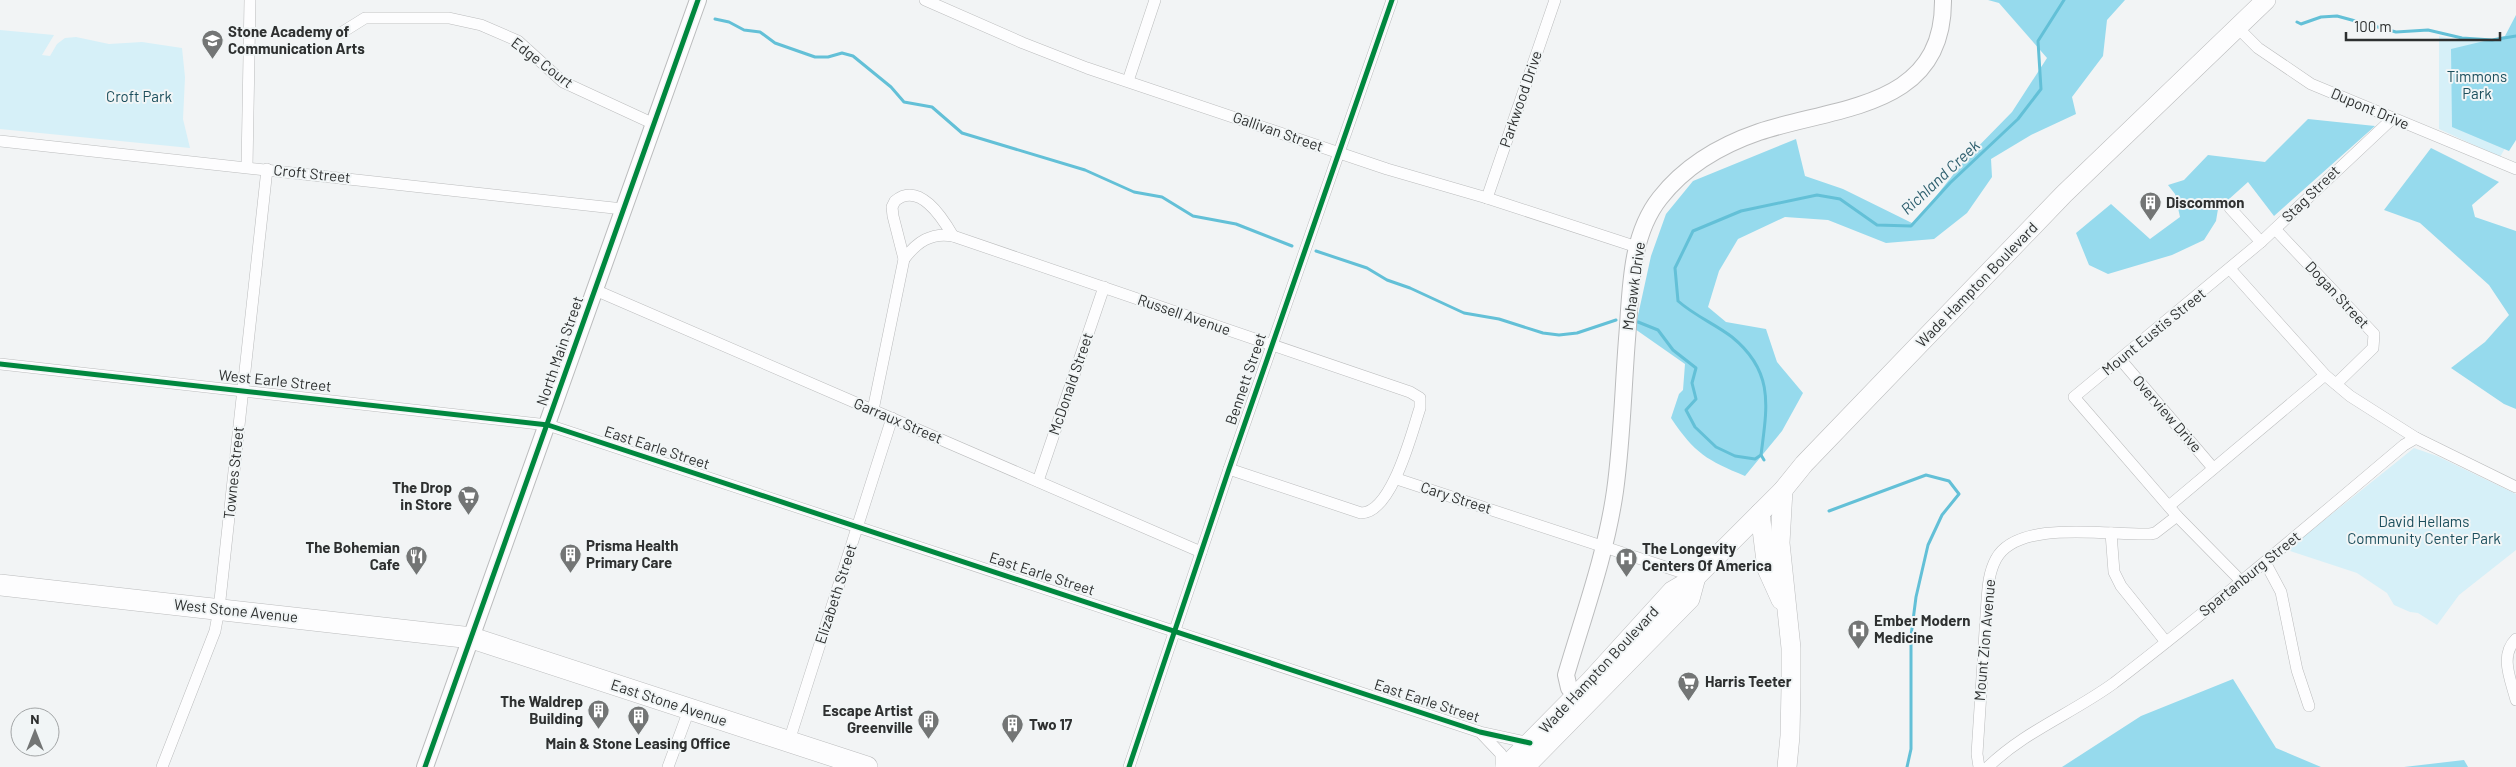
<svg xmlns="http://www.w3.org/2000/svg" width="2516" height="767" font-family="Barlow,sans-serif">
	<rect width="100%" height="100%" fill="#f2f4f5"/>
	<g fill="#d6f0f8">
		<polygon points="0,30 54,35 42,55 50,56 57,44 65,38 76,37 109,44 142,42 182,48 185,77 183,119 190,148 0,129"/>
		<polygon points="2439,36 2454,40 2497,41 2516,129 2500,157 2439,129"/>
		<polygon points="2414,448 2437,456 2516,494 2516,550 2459,595 2437,625 2418,613 2410,612 2394,605 2387,593 2357,573 2287,550"/>
	</g>
	<g fill="#96daed">
		<path d="M1988,0H2125L2107,20L2103,56L2072,97L2076,114L2031,135L1991,159L1992,177L1967,213L1934,239L1886,243L1828,220L1785,217L1738,239L1719,271L1708,307L1726,322L1766,329L1777,362L1803,393L1782,431L1745,476C1707,460 1695,454 1671,418L1679,394L1683,390L1685,364L1635,329L1651,256L1666,214L1693,181L1796,139L1805,176L1843,189L1914,224L1964,161L2012,112L2047,58L1999,3Z"/>
		<polygon points="2516,15 2516,140 2509,151 2452,127 2451,49 2505,36"/>
		<polygon points="2308,119 2375,126 2274,216 2248,182 2218,209 2216,221 2204,240 2172,255 2108,274 2089,265 2076,233 2111,204 2150,239 2180,217 2175,194 2168,185 2184,180 2208,155 2265,162"/>
		<polygon points="2431,148 2499,182 2472,205 2475,217 2516,231 2516,409 2504,404 2451,368 2485,342 2509,315 2489,285 2420,223 2384,210"/>
		<polygon points="2233,679 2276,748 2321,767 2062,767 2141,716"/>
		<polygon points="2464,760 2468,767 2404,767"/>
	</g>
	<g fill="none" stroke-linecap="round" stroke-linejoin="round">
		<g stroke="#63c0d7" stroke-width="3">
			<polyline points="715,19 729,22 744,30 760,32 775,43 815,57 828,57 842,53 853,56 891,87 904,102 932,107 962,133 1085,170 1134,192 1162,197 1193,216 1236,224 1292,246"/>
			<polyline points="2297,22 2301,24 2321,17 2337,16 2396,32 2428,30 2462,38 2492,40 2516,36"/>
			<polyline points="1316,251 1367,268 1387,280 1410,288 1464,313 1499,319 1543,333 1559,335 1577,333 1616,320"/>
			<polyline points="1638,322 1658,330 1673,350 1696,368 1692,383 1696,399 1686,410 1695,427 1716,447 1735,456 1755,459 1761,455"/>
			<path d="M1764,460L1761,455C1767,407 1775,372 1732,337C1715,324 1695,316 1678,301L1675,268L1693,231L1741,211L1817,195L1840,199L1877,225L1911,226L1950,183L2018,119L2041,89L2038,41L2064,0"/>
			<polyline points="1829,511 1926,475 1949,481 1959,494 1942,515 1928,545 1916,597 1911,636 1911,749 1907,767"/>
		</g>
		<defs>
			<g id="street">
				<polyline points="925,0 1023,43 1087,68 1387,169 1487,198 1637,247"/>
				<polyline points="2237,27 2258,48 2311,84 2516,169"/>
				<polyline points="341,33 365,18 449,18 481,25 518,41 563,82 654,124"/>
				<polyline points="1128,81 1155,0"/>
				<polyline points="0,141 623,209"/>
				<polyline points="247,167 250,0"/>
				<polyline points="1487,198 1555,0"/>
				<polyline points="2230,208 2261,242"/>
				<polyline points="2275,229 2374,334 2373,348 2336,384"/>
				<path d="M904,259C917,242 931,232 953,236L1410,392L1420,398V408C1412,432 1392,513 1361,513L1229,469"/>
				<polyline points="2230,269 2325,375 2350,396 2416,438"/>
				<polyline points="595,290 1201,552"/>
				<polyline points="2120,359 2213,468"/>
				<polyline points="0,364 548,425 1480,732 1530,743"/>
				<path d="M873,410L904,259L893,216L892,207L895,201C919,181 942,217 953,236"/>
				<polyline points="1397,479 1696,577"/>
				<polyline points="1038,481 1104,287"/>
				<polyline points="2169,506 2325,375"/>
				<polyline points="2111,533 2114,572 2121,586 2166,642"/>
				<polyline points="2265,562 2281,592 2297,670 2309,706"/>
				<polyline points="2241,581 2177,516 2074,397 2261,242 2392,119"/>
				<path d="M2516,639C2499,656 2511,680 2516,700"/>
				<polyline points="1482,734 1501,754 1501,767"/>
				<polyline points="789,741 892,418"/>
				<polyline points="162,767 215,631 219,609 267,169"/>
				<polyline points="668,767 689,710"/>
				<polyline points="1129,767 1229,469 1392,0"/>
				<path d="M1979,767L1977,754L1987,600C1988,586 1989,572 1996,559C2018,518 2111,536 2150,534L2155,533L2177,516"/>
				<path d="M1988,767C2025,731 2073,713 2114,683C2213,607 2309,525 2404,445L2416,438L2516,487"/>
			</g>
			<g id="secondary">
				<path d="M1584,704L1569,688L1566,675C1584,614 1606,554 1615,491C1622,441 1623,390 1627,339C1631,293 1629,237 1660,198C1685,166 1721,145 1759,132C1837,106 1944,109 1943,0"/>
				<polyline points="425,767 698,0"/>
			</g>
			<g id="primary">
				<polyline points="1783,490 1780,543 1791,648 1791,687 1790,736 1787,767"/>
				<polyline points="1760,513 1767,569 1781,600"/>
				<polyline points="1505,767 1591,680 1672,591 1696,577 1783,490 1804,464 2064,194 2266,0"/>
				<polyline points="1525,767 1690,599 1696,577"/>
			</g>
			<polyline id="highway" points="0,585 472,638 867,767"/>
		</defs>
		<use href="#street" stroke="#bbbcbd" stroke-width="12"/>
		<use href="#secondary" stroke="#bbbcbd" stroke-width="18"/>
		<use href="#primary" stroke="#bbbcbd" stroke-width="20"/>
		<use href="#highway" stroke="#bbbcbd" stroke-width="22"/>
		<use href="#street" stroke="#fdfdfe" stroke-width="11"/>
		<use href="#secondary" stroke="#fdfdfe" stroke-width="16"/>
		<use href="#primary" stroke="#fdfdfe" stroke-width="19"/>
		<use href="#highway" stroke="#fdfdfe" stroke-width="21"/>
		<defs>
			<g id="cycleway">
				<polyline points="0,364 548,425 1480,732 1530,743"/>
				<polyline points="425,767 698,0"/>
				<polyline points="1129,767 1229,469 1392,0"/>
			</g>
		</defs>
		<use href="#cycleway" stroke="#f1f5f6" stroke-width="8"/>
		<use href="#cycleway" stroke="#00873e" stroke-width="5"/>
	</g>
	<defs>
		<symbol id="school-pin" viewBox="-11 -11 22 30"><path d="M0 17L-7.5 6A9.5 9.5 0 1 1 7.5 6Z" fill="#737575" stroke="#f1f5f6"/><path d="M0-5L7-2L0 1L-7-2ZM-4 1L0 2.5L4 1V4Q0 6-4 4Z" fill="#fff"/></symbol>
		<symbol id="building-pin" viewBox="-11 -11 22 30"><path d="M0 17L-7.5 6A9.5 9.5 0 1 1 7.5 6Z" fill="#737575" stroke="#f1f5f6"/><path d="M-4-6H4V6H1V3H-1V6H-4ZM-2.5-4.3h1.7v1.8h-1.7ZM.8-4.3h1.7v1.8H.8ZM-2.5-1h1.7V.8h-1.7ZM.8-1h1.7V.8H.8Z" fill="#fff"/></symbol>
		<symbol id="supermarket-pin" viewBox="-11 -11 22 30"><path d="M0 17L-7.5 6A9.5 9.5 0 1 1 7.5 6Z" fill="#737575" stroke="#f1f5f6"/><path d="M-6-5.5h2.5l.6 2H6L4.5 2H-2.5L-4.4-4H-6ZM-1.5 3.2a1.3 1.3 0 1 0 .1 0ZM3 3.2a1.3 1.3 0 1 0 .1 0Z" fill="#fff"/></symbol>
		<symbol id="restaurant-pin" viewBox="-11 -11 22 30"><path d="M0 17L-7.5 6A9.5 9.5 0 1 1 7.5 6Z" fill="#737575" stroke="#f1f5f6"/><path d="M-5-6h1v4h1v-4h1v4h1v-4h1v5L-1.5 .5V6h-2V.5L-5-1ZM5-6V6H3V1.5H1.5Q1.5-4 5-6Z" fill="#fff"/></symbol>
		<symbol id="hospital-pin" viewBox="-11 -11 22 30"><path d="M0 17L-7.5 6A9.5 9.5 0 1 1 7.5 6Z" fill="#737575" stroke="#f1f5f6"/><path d="M-5-5h3v3.5h4V-5h3V5h-3V1.5h-4V5h-3Z" fill="#fff"/></symbol>
	</defs>
	<g fill-rule="evenodd">
		<use href="#school-pin" x="200" y="28" width="25" height="34"/>
		<use href="#building-pin" x="2138" y="190" width="25" height="34"/>
		<use href="#supermarket-pin" x="456" y="484" width="25" height="34"/>
		<use href="#building-pin" x="558" y="542" width="25" height="34"/>
		<use href="#restaurant-pin" x="404" y="544" width="25" height="34"/>
		<use href="#hospital-pin" x="1614" y="546" width="25" height="34"/>
		<use href="#hospital-pin" x="1846" y="618" width="25" height="34"/>
		<use href="#supermarket-pin" x="1676" y="670" width="25" height="34"/>
		<use href="#building-pin" x="586" y="698" width="25" height="34"/>
		<use href="#building-pin" x="626" y="704" width="25" height="34"/>
		<use href="#building-pin" x="916" y="708" width="25" height="34"/>
		<use href="#building-pin" x="1000" y="712" width="25" height="34"/>
	</g>
	<g text-anchor="middle" stroke-width="4" stroke-linejoin="round" paint-order="stroke">
		<g font-size="15" font-weight="bold" fill="#2e3030" stroke="#f1f5f6" text-anchor="start">
			<text x="228" y="37">Stone Academy of<tspan x="228" dy="17">Communication Arts</tspan></text>
			<text x="2166" y="208">Discommon</text>
			<text x="452" y="493" text-anchor="end">The Drop<tspan x="452" dy="17">in Store</tspan></text>
			<text x="586" y="551">Prisma Health<tspan x="586" dy="17">Primary Care</tspan></text>
			<text x="400" y="553" text-anchor="end">The Bohemian<tspan x="400" dy="17">Cafe</tspan></text>
			<text x="1642" y="554">The Longevity<tspan x="1642" dy="17">Centers Of America</tspan></text>
			<text x="1874" y="626">Ember Modern<tspan x="1874" dy="17">Medicine</tspan></text>
			<text x="1705" y="687">Harris Teeter</text>
			<text x="583" y="707" text-anchor="end">The Waldrep<tspan x="583" dy="17">Building</tspan></text>
			<text x="913" y="716" text-anchor="end">Escape Artist<tspan x="913" dy="17">Greenville</tspan></text>
			<text x="1029" y="730">Two 17</text>
			<text x="638" y="749" text-anchor="middle">Main &amp; Stone Leasing Office</text>
		</g>
		<g font-size="15" fill="#2e3030" stroke="#f1f5f6">
			<text transform="translate(542 63) rotate(37)" y="5">Edge Court</text>
			<text transform="translate(1521 99) rotate(-71)" y="5">Parkwood Drive</text>
			<text transform="translate(2370 109) rotate(23)" y="5">Dupont Drive</text>
			<text transform="translate(1278 132) rotate(19)" y="5">Gallivan Street</text>
			<text transform="translate(312 174) rotate(6)" y="5">Croft Street</text>
			<text transform="translate(2311 194) rotate(-44)" y="5">Stag Street</text>
			<text transform="translate(1977 285) rotate(-46)" y="5">Wade Hampton Boulevard</text>
			<text transform="translate(1634 286) rotate(-82)" y="5">Mohawk Drive</text>
			<text transform="translate(2337 295) rotate(47)" y="5">Dogan Street</text>
			<text transform="translate(1184 315) rotate(19)" y="5">Russell Avenue</text>
			<text transform="translate(2154 332) rotate(-39)" y="5">Mount Eustis Street</text>
			<text transform="translate(560 351) rotate(-71)" y="5">North Main Street</text>
			<text transform="translate(1246 379) rotate(-71)" y="5">Bennett Street</text>
			<text transform="translate(275 381) rotate(6)" y="5">West Earle Street</text>
			<text transform="translate(1071 384) rotate(-71)" y="5">McDonald Street</text>
			<text transform="translate(2167 414) rotate(49)" y="5">Overview Drive</text>
			<text transform="translate(898 421) rotate(23)" y="5">Garraux Street</text>
			<text transform="translate(657 448) rotate(18)" y="5">East Earle Street</text>
			<text transform="translate(234 473) rotate(-84)" y="5">Townes Street</text>
			<text transform="translate(1456 498) rotate(18)" y="5">Cary Street</text>
			<text transform="translate(1042 574) rotate(18)" y="5">East Earle Street</text>
			<text transform="translate(2250 574) rotate(-39)" y="5">Spartanburg Street</text>
			<text transform="translate(836 594) rotate(-72)" y="5">Elizabeth Street</text>
			<text transform="translate(236 611) rotate(6)" y="5">West Stone Avenue</text>
			<text transform="translate(1985 640) rotate(-85)" y="5">Mount Zion Avenue</text>
			<text transform="translate(1599 670) rotate(-47)" y="5">Wade Hampton Boulevard</text>
			<text transform="translate(1427 701) rotate(18)" y="5">East Earle Street</text>
			<text transform="translate(669 703) rotate(18)" y="5">East Stone Avenue</text>
		</g>
		<g font-size="15" fill="#1c4f5d" stroke="#f1f5f6">
			<text x="2477" y="82">Timmons<tspan x="2477" dy="17">Park</tspan></text>
			<text x="139" y="102">Croft Park</text>
			<text x="2424" y="527">David Hellams<tspan x="2424" dy="17">Community Center Park</tspan></text>
		</g>
		<g font-size="16" font-style="italic" fill="#2e5f6e" stroke="#f1f5f6">
			<text transform="translate(1940 177) rotate(-43)" y="6">Richland Creek</text>
		</g>
	</g>
	<g transform="translate(35 732)"><circle r="24" fill="#f1f5f6" stroke="#a3a6a7"/>
	<path d="M0-4L9 19L0 12L-9 19Z" fill="#737575"/>
	<text y="-8" font-size="14" font-weight="bold" text-anchor="middle" fill="#2e3030">N</text>
	</g>
	<path d="M2346 32v8h154v-8" fill="none" stroke="#2e3030" stroke-width="2.5"/>
	<text x="2354" y="32" font-size="15" fill="#2e3030" stroke="#f1f5f6" stroke-width="4" paint-order="stroke">100 m</text>
</svg>
